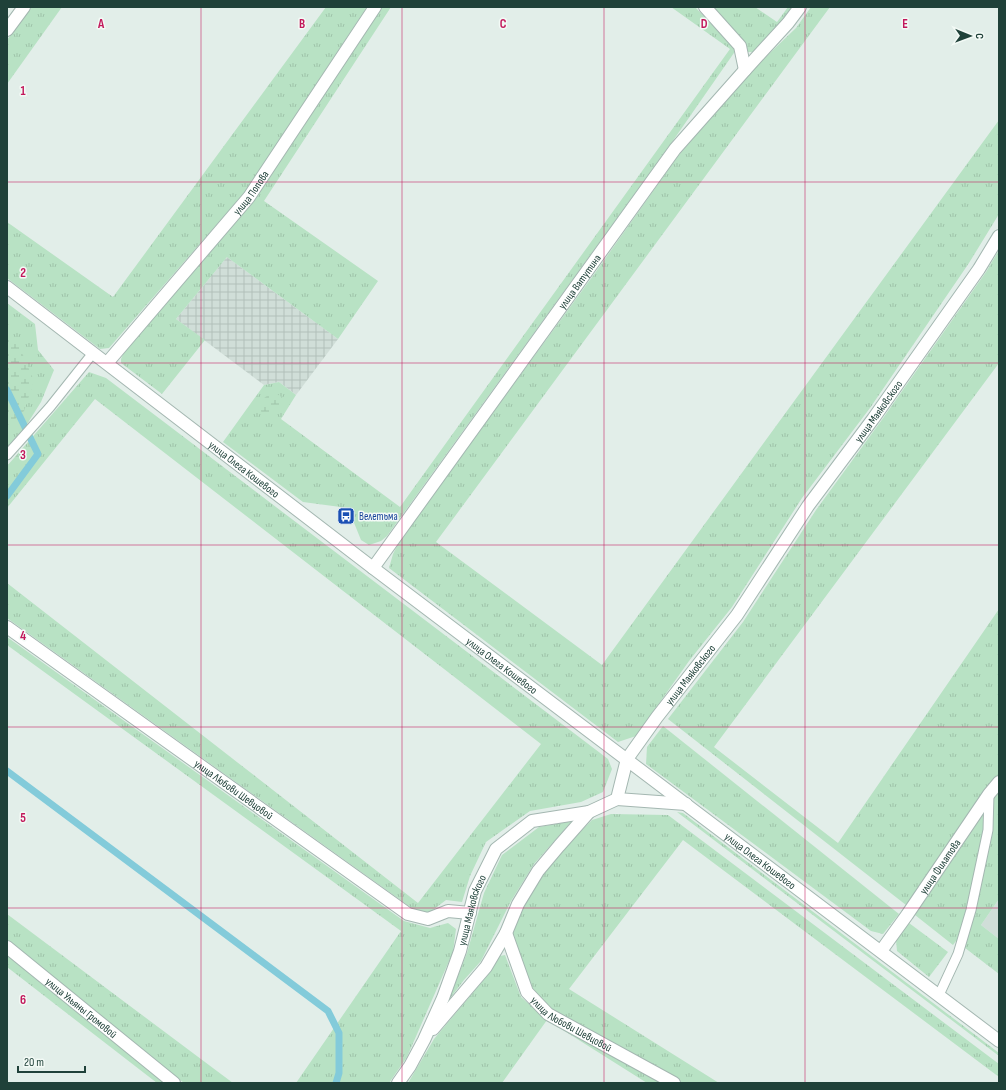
<svg xmlns="http://www.w3.org/2000/svg" width="1006" height="1090" font-family="'Sofia Sans Condensed',sans-serif">
	<defs>
		<pattern id="industrial-grid" width="8" height="8" patternUnits="userSpaceOnUse"><rect width="8" height="8" fill="#d0ded8"/><path d="M0 4h8M4 0v8" fill="none" stroke="#b2c0ba"/></pattern>
		<pattern id="grass-tufts" width="24" height="20" patternUnits="userSpaceOnUse"><rect width="24" height="20" fill="#b8e2c4"/><path d="M3 7l-1-3M5 7V3M7 7l1-3M15 17l-1-3M17 17v-4M19 17l1-3" fill="none" stroke="#9ec3a9"/></pattern>
		<pattern id="wetland-marsh" width="20" height="14" patternUnits="userSpaceOnUse"><rect width="20" height="14" fill="#b8e2c4"/><path d="M1 5h8M5 5V1M11 12h8M15 12V8" fill="none" stroke="#9ec3a9"/></pattern>
	</defs>
	<rect width="100%" height="100%" fill="#e2eee9"/>
	<polygon fill="#d0ded8" points="999,899 999,939 981,925"/>
	<polygon fill="url(#industrial-grid)" points="227,257 338,339 296,395 279,382 264,385 176,319"/>
	<g fill="url(#grass-tufts)">
		<polygon points="32,7 62,7 7,84 7,40"/>
		<polygon points="326,7 367,7 245,192 109,348 100,349 7,278 7,222 113,297"/>
		<polygon points="381,7 391,7 264,201 378,281 338,339 227,257 176,319 205,340 162,394 121,363 121,359 125,350 253,201"/>
		<polygon points="671,7 695,7 736,50 670,145 387,536 381,541 369,545 361,540 348,508 303,502 223,442 264,385 279,382 296,395 281,419 400,507 730,49"/>
		<polygon points="712,7 755,7 777,22 788,7 793,7 782,22 753,52 748,52 744,43"/>
		<polygon points="811,7 830,7 436,542 602,665 999,120 999,214 969,263 870,408 802,498 732,607 689,661 636,736 618,742 389,568 393,554 400,540 595,273 678,156 751,71 796,28"/>
		<polygon points="999,250 999,363 714,747 838,843 999,609 999,775 986,791 906,905 668,719 743,622 816,510 881,421 986,272"/>
		<polygon points="7,303 35,324 38,350 54,370 41,402 19,437 7,448"/>
		<polygon points="89,372 106,378 608,759 612,769 603,792 581,802 530,811 486,842 470,876 462,902 446,900 429,913 413,909 7,618 7,583 418,903 541,744 95,399 7,508 7,466"/>
		<polygon points="7,637 404,921 430,928 448,923 456,929 453,952 407,1057 389,1083 296,1083 401,931 7,645"/>
		<polygon points="663,726 899,914 883,934 871,931 646,764 647,747"/>
		<polygon points="999,791 999,899 981,925 999,939 999,974 956,941 953,945 915,915"/>
		<polygon points="677,812 683,813 999,1053 999,1056"/>
		<polygon points="611,814 668,815 999,1064 999,1077 683,840 569,989 719,1083 682,1083 553,1011 533,989 511,935 523,905 542,875 564,848 592,820"/>
		<polygon points="572,821 534,864 511,901 481,961 464,980 448,1001 467,953 484,893 502,855 539,827"/>
		<polygon points="7,914 233,1083 184,1083 7,940"/>
		<polygon points="909,923 948,952 929,977 897,951 896,940"/>
		<polygon points="7,955 165,1083 157,1083 7,967"/>
		<polygon points="505,955 521,997 547,1020 662,1083 647,1083 547,1020 502,1083 408,1083 434,1039 487,976 500,956"/>
	</g>
	<g fill="url(#wetland-marsh)">
		<polygon points="7,331 17,341 34,381 24,411 13,421 7,419"/>
		<path d="M273,391L284,399C275,409 271,417 257,410L263,399Z"/>
	</g>
	<g fill="none" stroke-linecap="round" stroke-linejoin="round">
		<g stroke="#83cbda" stroke-width="7">
			<polyline points="7,390 38,454 7,496"/>
			<polyline points="7,771 328,1011 339,1033 339,1073 336,1083"/>
		</g>
		<defs>
			<g id="service">
				<polyline points="7,455 50,407 93,353"/>
				<polyline points="939,995 958,954 971,910 988,830 989,794"/>
			</g>
			<g id="minor">
				<polyline points="705,7 740,46 745,70"/>
				<polyline points="7,30 24,7"/>
				<path id="s1" d="M107,363L249,197L375,7"/>
				<path id="s2" d="M373,568L675,149L745,70L788,23L800,7"/>
				<path id="s3" d="M7,627L408,914L428,919L448,911L470,913"/>
				<polyline points="617,799 686,804"/>
				<path id="s4" d="M506,933L527,992L548,1014L674,1083"/>
				<path id="s5" d="M7,947L174,1083"/>
				<path id="s6" d="M881,951L907,915L989,794L999,782"/>
				<polyline points="433,1029 486,967 506,933 518,904 538,871 559,846 589,812"/>
				<path id="s7" d="M398,1083L410,1066L424,1040L443,998L460,951L475,891L496,849L532,821L589,812L617,799L627,759L657,717L737,615L808,506L873,419L979,269L999,236"/>
			</g>
			<g id="tertiary">
				<path id="s8" d="M7,287L373,568L999,1041"/>
			</g>
		</defs>
		<use href="#service" stroke="#a4b7b1" stroke-width="11"/>
		<use href="#minor" stroke="#a4b7b1" stroke-width="14"/>
		<use href="#tertiary" stroke="#a4b7b1" stroke-width="14"/>
		<use href="#service" stroke="#fff" stroke-width="9"/>
		<use href="#minor" stroke="#fff" stroke-width="12"/>
		<use href="#tertiary" stroke="#fff" stroke-width="12"/>
	</g>
	<path fill="none" stroke="#c2185b" stroke-width="1" stroke-opacity="0.55" d="M201,7V1083M402,7V1083M604,7V1083M805,7V1083M7,182H999M7,363H999M7,545H999M7,727H999M7,908H999"/>
	<defs>
		<symbol id="bus-square" viewBox="-11 -11 22 22"><rect x="-9" y="-9" width="18" height="18" rx="4" fill="#1a4fb4" stroke="#f3faf6"/><path d="M-5-6H5V4H4V6H2V4H-2V6H-4V4H-5ZM-3.5-4V0h7V-4ZM-3.5 1.2v1.5H-2V1.2ZM2 1.2v1.5H3.5V1.2Z" fill="#fff"/></symbol>
	</defs>
	<g fill-rule="evenodd">
		<use href="#bus-square" x="336" y="506" width="20" height="20"/>
	</g>
	<g text-anchor="middle" stroke-width="3" stroke-linejoin="round" paint-order="stroke">
		<g font-size="11" fill="#1f4139" stroke="#f3faf6">
			<text dy="4" stroke="none"><textPath href="#s1" startOffset="223">улица Попова</textPath></text>
			<text dy="4" stroke="none"><textPath href="#s2" startOffset="353">улица Ватутина</textPath></text>
			<text dy="4" stroke="none"><textPath href="#s7" startOffset="860">улица Маяковского</textPath></text>
			<text dy="4" stroke="none"><textPath href="#s8" startOffset="299">улица Олега Кошевого</textPath></text>
			<text dy="4" stroke="none"><textPath href="#s8" startOffset="623">улица Олега Кошевого</textPath></text>
			<text dy="4" stroke="none"><textPath href="#s7" startOffset="536">улица Маяковского</textPath></text>
			<text dy="4" stroke="none"><textPath href="#s3" startOffset="279">улица Любови Шевцовой</textPath></text>
			<text dy="4" stroke="none"><textPath href="#s8" startOffset="947">улица Олега Кошевого</textPath></text>
			<text dy="4" stroke="none"><textPath href="#s6" startOffset="103">улица Филатова</textPath></text>
			<text dy="4" stroke="none"><textPath href="#s7" startOffset="189">улица Маяковского</textPath></text>
			<text dy="4" stroke="none"><textPath href="#s5" startOffset="96">улица Ульяны Громовой</textPath></text>
			<text dy="4" stroke="none"><textPath href="#s4" startOffset="118">улица Любови Шевцовой</textPath></text>
		</g>
		<g font-size="11" fill="#164399" stroke="#f3faf6" text-anchor="start">
			<text x="359" y="520">Велетьма</text>
		</g>
	</g>
	<g font-size="13" text-anchor="middle" font-weight="bold" fill="#c2185b" stroke="#f3faf6" stroke-width="3" stroke-linejoin="round" paint-order="stroke">
		<text x="101" y="28">A</text>
		<text x="302" y="28">B</text>
		<text x="503" y="28">C</text>
		<text x="704" y="28">D</text>
		<text x="905" y="28">E</text>
		<text x="23" y="95">1</text>
		<text x="23" y="277">2</text>
		<text x="23" y="459">3</text>
		<text x="23" y="640">4</text>
		<text x="23" y="822">5</text>
		<text x="23" y="1004">6</text>
	</g>
	<rect width="1006" height="1090" fill="none" stroke="#1f4139" stroke-width="16"/>
	<g transform="translate(970 36) rotate(91)" stroke="#f3faf6" stroke-width="3" paint-order="stroke">
	<path d="M0-3L7 15L0 10L-7 15Z" fill="#1f4139"/>
	<text y="-6" font-size="11" font-weight="bold" text-anchor="middle" fill="#1f4139">С</text>
	</g>
	<path d="M18 1066v6h67v-6" fill="none" stroke="#1f4139" stroke-width="2"/>
	<text x="24" y="1066" font-size="12" fill="#1f4139" stroke="#f3faf6" stroke-width="3" paint-order="stroke">20 m</text>
</svg>
